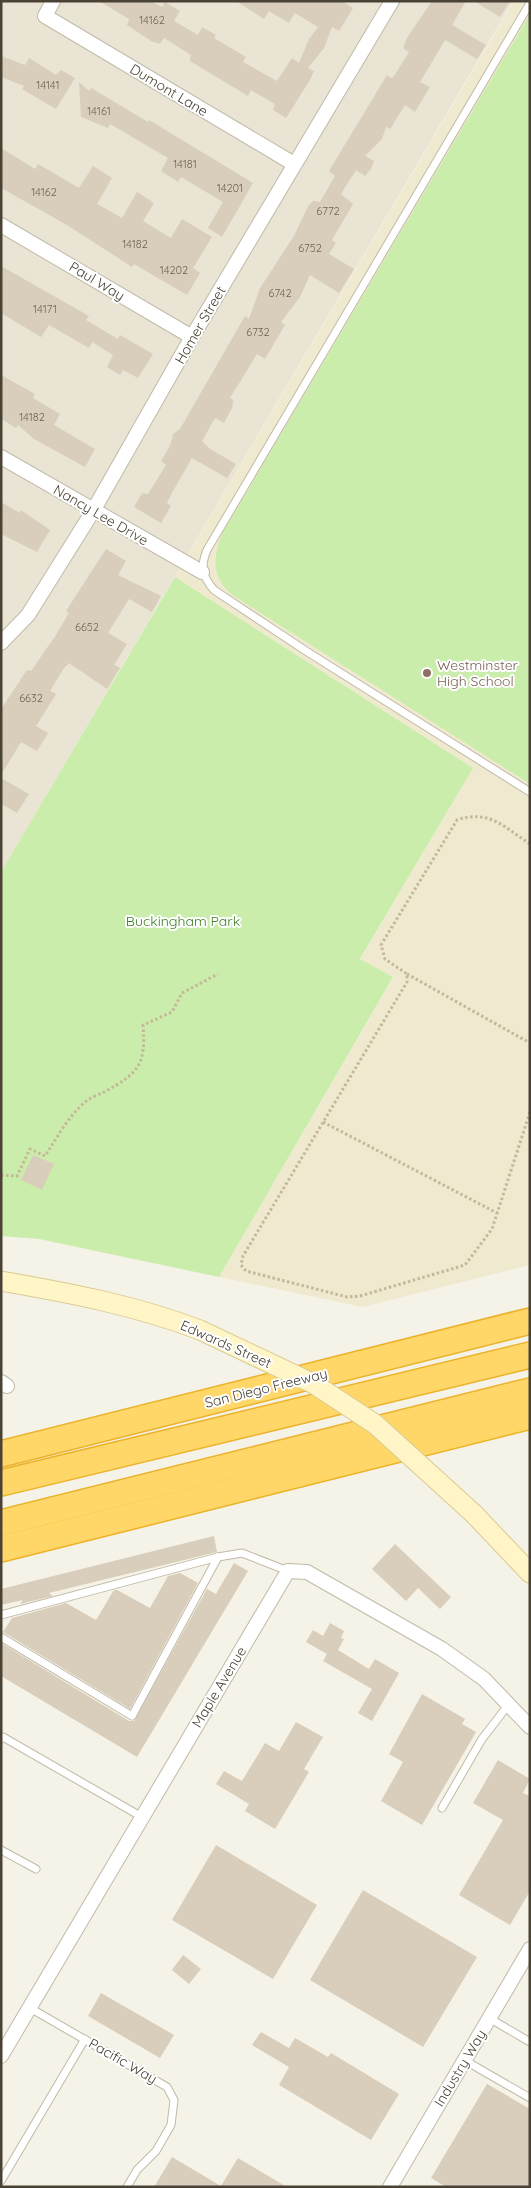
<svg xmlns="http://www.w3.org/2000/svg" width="531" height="2188" font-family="Quicksand,sans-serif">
	<rect width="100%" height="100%" fill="#f5f2e7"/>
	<polygon fill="#e9e4d4" points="1,1 513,1 1,872"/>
	<polygon fill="#efe9cf" points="514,1 530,1 530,1265 363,1307 219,1277 393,978 360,960 473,768 175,577"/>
	<g fill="#cbedac">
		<path d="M530,14V784L234,596C211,579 212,557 223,532Z"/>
		<polygon points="175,577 473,768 360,959 393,977 219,1277 39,1239 1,1236 1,872"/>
	</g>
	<g fill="#d8cebb">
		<polygon points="99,1 151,1 162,7 165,2 180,11 174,21 198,35 202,27 216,35 214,38 246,57 243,62 277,81 292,58 299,63 309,39 318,27 295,13 289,23 269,11 264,19 236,1 342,1 353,8 339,31 332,27 324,48 308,68 314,71 310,80 286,118 273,110 275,104 251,90 248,96 190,61 191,55 164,38 160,44 151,41 127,25 129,19"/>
		<polygon points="432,1 466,1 452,25 486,45 477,59 445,40 420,82 430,87 415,112 405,105 390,129 386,127 382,139 365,156 374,161 371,169 365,176 356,170 341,194 353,204 332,240 336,243 329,254 354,269 339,293 310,275 300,297 281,322 285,325 265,359 257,354 230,398 234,401 232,405 233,406 224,423 215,418 202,441 210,449 236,464 227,478 192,458 173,491 167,503 171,506 161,523 134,507 142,493 148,494 166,465 161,461 170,446 173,434 180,429 245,316 249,319 260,288 294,236 308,206 313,201 320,202 335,176 329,171 387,75 391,78 394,76 409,52 403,48 407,38"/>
		<polygon points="474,1 510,1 500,17"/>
		<polygon points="1,56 25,65 29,58 56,75 61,70 75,78 56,109 22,89 24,86 1,77"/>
		<polygon points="79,82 89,91 91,88 148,122 149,120 253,183 222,237 208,228 223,202 181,177 178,182 161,171 168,158 110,124 108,128 81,117"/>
		<polygon points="1,148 35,169 38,164 79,188 93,166 112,178 97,204 122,218 137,192 154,203 143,221 171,238 182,219 212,237 193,268 200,273 187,295 134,264 132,267 67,225 1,188"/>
		<polygon points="1,266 89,316 86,320 118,339 120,335 153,354 138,378 123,370 120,375 107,367 113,355 92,342 89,348 49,325 41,337 1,313"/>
		<polygon points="1,375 35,394 33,398 60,414 54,425 95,449 85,467 34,439 18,425 16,428 1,419"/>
		<polygon points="1,502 20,513 21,510 50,530 37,552 1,534"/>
		<polygon points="106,549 126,561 118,575 161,596 152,612 129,599 108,633 127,644 114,665 120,668 107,689 69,663 64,668 50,691 56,694 36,726 48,733 37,751 21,742 1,775 1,709 27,670 31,671 56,635 69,613 66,611"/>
		<polygon points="1,778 29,794 17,813 1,804"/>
		<polygon points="33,1155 54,1164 42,1190 21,1180"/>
		<polygon points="214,1536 217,1552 49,1593 53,1596 20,1604 23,1600 1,1605 1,1589"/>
		<polygon points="395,1544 451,1597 440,1609 418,1588 406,1601 372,1569"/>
		<polygon points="234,1563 248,1571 137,1757 1,1676 1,1643 129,1721 134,1721 207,1589 216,1594"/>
		<polygon points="180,1573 198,1583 130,1709 3,1632 12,1618 66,1603 96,1620 114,1590 117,1590 150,1608 168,1576"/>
		<polygon points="330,1623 344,1631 341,1638 344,1639 338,1650 369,1669 375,1659 399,1673 372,1721 358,1713 372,1689 323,1661 327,1654 306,1642 313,1630 323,1636"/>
		<polygon points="422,1694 465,1719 462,1724 476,1732 422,1825 381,1801 403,1762 389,1754"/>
		<polygon points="296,1722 323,1737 304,1769 309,1772 275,1829 245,1811 249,1804 216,1784 224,1771 242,1781 265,1743 279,1751"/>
		<polygon points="498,1760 530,1779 523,1793 530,1796 530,1891 510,1925 459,1895 503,1820 473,1803"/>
		<polygon points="216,1845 317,1905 273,1979 172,1920"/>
		<polygon points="363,1890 477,1957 423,2047 310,1980"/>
		<polygon points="183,1955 201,1969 189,1984 172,1970"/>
		<polygon points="101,1993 174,2035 160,2058 88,2016"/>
		<polygon points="261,2032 289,2048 295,2038 328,2057 331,2053 399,2094 371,2140 279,2085 289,2067 252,2045"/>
		<polygon points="487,2084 530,2109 530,2187 446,2187 431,2178"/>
		<polygon points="172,2157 221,2186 238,2158 287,2187 154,2187"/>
	</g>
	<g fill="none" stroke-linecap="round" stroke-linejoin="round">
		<defs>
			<g id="lane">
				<path d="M530,3L207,550C200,567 202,576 214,590L306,651L530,792"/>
				<polyline points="1,1615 218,1557 242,1553 288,1571"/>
				<polyline points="1,1637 132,1716 218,1557"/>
				<polyline points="1,1739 3,1737 142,1817"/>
				<polyline points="442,1808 482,1739 509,1704"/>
				<polyline points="1,1850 36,1869"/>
				<polyline points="30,2008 167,2087 174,2100 171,2125 156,2151 137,2170 127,2187"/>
				<polyline points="489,2018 530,2042"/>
				<polyline points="464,2060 530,2098"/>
				<polyline points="1,2181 85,2039"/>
			</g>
			<g id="street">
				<polyline points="53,1 45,16 294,164"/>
				<polyline points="1,225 192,337"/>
				<polyline points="1,457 202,572"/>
				<polyline points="1,643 28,615 93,511 192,337 392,1"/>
				<polyline points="1,1382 7,1386"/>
				<polyline points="1,2056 288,1571 307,1572 442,1649 484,1679 530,1727"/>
				<polyline points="390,2187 530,1949"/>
			</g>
			<g id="secondary">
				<path d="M1,1281C70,1293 134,1305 200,1330"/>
				<polyline points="474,1514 530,1573"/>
			</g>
			<g id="highway">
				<polyline points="1,1454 530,1321"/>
				<polyline points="1,1483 530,1355"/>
				<polyline points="1,1523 530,1391"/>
				<polyline points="1,1549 530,1416"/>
			</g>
		</defs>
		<use href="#lane" stroke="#c1baa8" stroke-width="9"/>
		<use href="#street" stroke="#c1baa8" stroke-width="16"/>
		<use href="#secondary" stroke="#d9cb92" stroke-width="21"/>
		<use href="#highway" stroke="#ecb229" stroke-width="28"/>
		<g stroke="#c5b898" stroke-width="3" stroke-dasharray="2.5 2.5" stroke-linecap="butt">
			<path d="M530,844C504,827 489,809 457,820L381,945L385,959L407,974V982L243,1256L241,1265L246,1271L347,1297L360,1296L465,1265L492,1229L530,1112"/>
			<polyline points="407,974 530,1043"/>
			<polyline points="323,1122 497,1213"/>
			<path d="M1,1175L17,1176L30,1149L45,1156C57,1138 67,1118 84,1103C89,1098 98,1095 104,1092C139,1073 146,1065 143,1025L172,1012L182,993L218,974"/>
		</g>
		<use href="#lane" stroke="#fff" stroke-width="7"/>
		<use href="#street" stroke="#fff" stroke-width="14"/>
		<use href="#secondary" stroke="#fff5c7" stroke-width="19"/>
		<use href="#highway" stroke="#ffd768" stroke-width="25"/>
		<defs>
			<polyline id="secondary-bridge" points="200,1330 314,1384 375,1424 474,1514"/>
		</defs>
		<use href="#secondary-bridge" stroke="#d9cb92" stroke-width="21" stroke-linecap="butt"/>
		<use href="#secondary-bridge" stroke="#fff5c7" stroke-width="19"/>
	</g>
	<circle fill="#8d6e63" stroke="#fff" stroke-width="2" cx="427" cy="673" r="5"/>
	<g text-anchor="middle" stroke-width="4" stroke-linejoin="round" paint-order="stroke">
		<g font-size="11" fill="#6d6556">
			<text x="152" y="24">14162</text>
			<text x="48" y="89">14141</text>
			<text x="99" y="115">14161</text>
			<text x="185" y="168">14181</text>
			<text x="230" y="192">14201</text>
			<text x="44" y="196">14162</text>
			<text x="328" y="215">6772</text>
			<text x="135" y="248">14182</text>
			<text x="310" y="252">6752</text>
			<text x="174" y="274">14202</text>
			<text x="280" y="297">6742</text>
			<text x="45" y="313">14171</text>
			<text x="258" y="336">6732</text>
			<text x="32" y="421">14182</text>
			<text x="87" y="631">6652</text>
			<text x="31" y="702">6632</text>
		</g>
		<g font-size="14" fill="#494235" stroke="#fff">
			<text transform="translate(169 90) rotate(31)" y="5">Dumont Lane</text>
			<text transform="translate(97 281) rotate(31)" y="5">Paul Way</text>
			<text transform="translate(200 325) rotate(-60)" y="5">Homer Street</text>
			<text transform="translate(101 515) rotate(30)" y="5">Nancy Lee Drive</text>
			<text transform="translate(226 1344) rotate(24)" y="5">Edwards Street</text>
			<text transform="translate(266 1388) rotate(-14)" y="5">San Diego Freeway</text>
			<text transform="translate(219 1687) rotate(-59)" y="5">Maple Avenue</text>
			<text transform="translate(123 2061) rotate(30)" y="5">Pacific Way</text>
			<text transform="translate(460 2068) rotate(-59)" y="5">Industry Way</text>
		</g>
		<g font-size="14" fill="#785e54" stroke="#fff" text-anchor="start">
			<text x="437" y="670">Westminster<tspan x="437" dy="16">High School</tspan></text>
		</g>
		<g font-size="14" fill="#3f8122" stroke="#fff">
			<text x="183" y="926">Buckingham Park</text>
		</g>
	</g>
	<rect width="531" height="2188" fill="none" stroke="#494235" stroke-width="5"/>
</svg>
